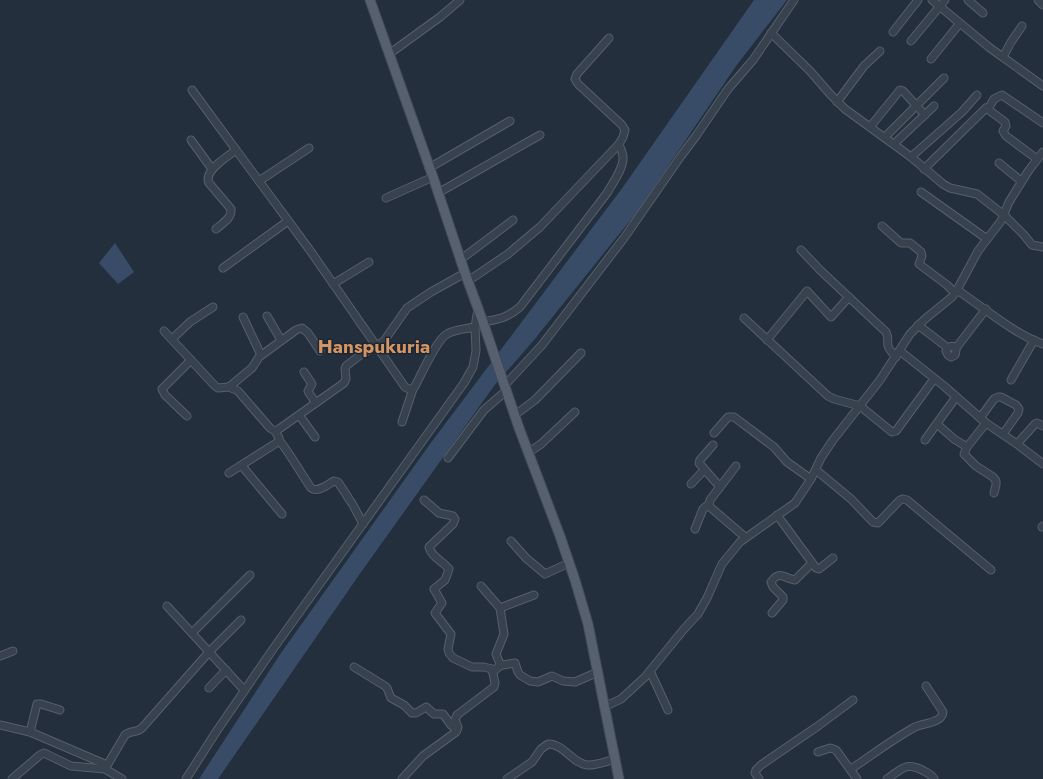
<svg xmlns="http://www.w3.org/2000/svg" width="1043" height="779" font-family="Jost,sans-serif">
	<rect width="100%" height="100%" fill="#242f3e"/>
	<g fill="#394c67">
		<polygon points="754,0 787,0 736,66 637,212 534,340 494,386 359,575 218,779 199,779 281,653 430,444 623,187"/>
		<polygon points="115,243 134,272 118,284 99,263"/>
	</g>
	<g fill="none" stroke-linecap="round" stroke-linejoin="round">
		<defs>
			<g id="minor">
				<polyline points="932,0 990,48 1043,86"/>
				<polyline points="968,0 983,13"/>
				<polyline points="1038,0 1043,5"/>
				<polyline points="893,32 918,0"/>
				<polyline points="771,33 810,71 830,94 845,109 911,157 943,184 950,188 977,194 1004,215 1024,235 1032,245 1043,247"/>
				<polyline points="911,41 945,0"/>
				<polyline points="389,54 440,17 460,0"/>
				<polyline points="1003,57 1011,42 1022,26"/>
				<polyline points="931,59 960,23"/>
				<path d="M192,90L309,249L405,387L409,389H413L415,386C421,375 437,339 447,334C455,329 466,329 475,327"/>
				<polyline points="837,102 864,66 880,51"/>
				<polyline points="988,109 994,99 1002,95 1043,123"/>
				<polyline points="870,127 900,90 903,91 925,115"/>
				<polyline points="885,137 944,78"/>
				<polyline points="191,140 212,169"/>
				<polyline points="894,144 934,106"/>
				<polyline points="911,157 962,112 977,95"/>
				<polyline points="999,163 1021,181"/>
				<polyline points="429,168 510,121"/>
				<polyline points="924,169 986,108 1005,122 1006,126 1003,131 1006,136 1037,159"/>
				<polyline points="259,181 309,148"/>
				<polyline points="921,192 987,239"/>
				<polyline points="438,193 540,135"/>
				<polyline points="386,198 433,177"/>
				<polyline points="882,226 901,243 910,243 921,252 922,256 919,264 947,285 955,293"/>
				<path d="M216,229C223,223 232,218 231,209L209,183C203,171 227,157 236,150"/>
				<path d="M801,250L821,271L886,332C889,338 887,340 888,346C889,350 894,354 896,357"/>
				<polyline points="460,260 513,220"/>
				<polyline points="223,268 288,221"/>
				<polyline points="468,281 508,254 540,227 619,144 623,137 625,130 622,125 578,84 575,79 577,74 609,38"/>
				<polyline points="333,284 369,262"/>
				<path d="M957,290C983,307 1014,334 1043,344"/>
				<polyline points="267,316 281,340"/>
				<polyline points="243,317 261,355"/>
				<polyline points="744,318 828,396 834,399 860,406 892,432 896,431 934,379"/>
				<path d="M483,322C499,319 507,318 520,307L607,193C612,184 624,168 623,157C623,152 620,148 619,144"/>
				<path d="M918,325L948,348C951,345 955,346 956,350L955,355L951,357L948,355L946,351L948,348"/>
				<polyline points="164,331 215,386 218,388 229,387 238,391 270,428 275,431 279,429 344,383 346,379 345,369 346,366 359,356 384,341 407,308 431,292 465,273"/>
				<polyline points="172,339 190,322 213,307"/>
				<polyline points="767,340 807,291 831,317 849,297"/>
				<polyline points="956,348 986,309"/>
				<polyline points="900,351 944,386 986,423 1017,444 1043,464"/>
				<polyline points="304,372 312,384 308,391 309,393 316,403"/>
				<polyline points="1011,380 1034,340"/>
				<polyline points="505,385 542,345 624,238 681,156 696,136 728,89 753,60 794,0"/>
				<polyline points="229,387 252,368 259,357 296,330 302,328 308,333 320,351"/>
				<polyline points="299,415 315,437"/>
				<polyline points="515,415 535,400 581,353"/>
				<polyline points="187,416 165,395 162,389 191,360"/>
				<polyline points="980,418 994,399 998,397 1001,397 1016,405 1019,409 1018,413 1003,434"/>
				<polyline points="402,422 413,389"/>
				<polyline points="986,423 967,447 964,454 976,466 993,477 996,481 996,485 994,493"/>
				<polyline points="937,424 954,439 967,447"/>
				<polyline points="714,433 728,417 734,417 774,447 787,462 811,479"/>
				<path d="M279,440C291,455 300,472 311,488C318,493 327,485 334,481L338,482L353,505L363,524"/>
				<polyline points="925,440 956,397"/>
				<polyline points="1017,444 1035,424 1037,423 1043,426"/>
				<polyline points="713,445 700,460 699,463 720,487"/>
				<polyline points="528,453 541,444 575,412"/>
				<polyline points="448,458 484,410 507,390"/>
				<polyline points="242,466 282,514"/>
				<polyline points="736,466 710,500 709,504 710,507 745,537"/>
				<polyline points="816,470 851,499 873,522 878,523 900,500 903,499 907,500 991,570"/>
				<polyline points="229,473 278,442 279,438 275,431"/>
				<polyline points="691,484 704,470"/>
				<path d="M424,500L439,513L453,516L455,519L453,524L429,547C431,557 443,561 449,569L445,580L434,589L442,603L435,613L451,634L448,649L449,653L453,658L472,667H484L495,670L501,665"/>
				<polyline points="777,515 816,568 819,569 833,558"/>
				<polyline points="1042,527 1043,526"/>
				<polyline points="695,529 703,509 709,504"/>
				<polyline points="511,541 526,558 545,574 569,563"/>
				<polyline points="481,586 500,608 504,634 496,654 500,664 503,665 515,663 518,672 520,675 530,681 538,682 552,676 563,681 575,682 598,672"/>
				<polyline points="167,606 244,690"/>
				<polyline points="500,608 534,595"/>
				<path d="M772,613L783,600V597L773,587L771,582C779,570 784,578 795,580L812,563"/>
				<polyline points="192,633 250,575"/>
				<polyline points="0,656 13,651"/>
				<polyline points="354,667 385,686 387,688 391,698 404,705 412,713 416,713 426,707 434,714 443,714 451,725 457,730"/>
				<polyline points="650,671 668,710"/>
				<polyline points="209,688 226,670"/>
				<polyline points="604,707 621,699 645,677 684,629 698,614 707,598 722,564 740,542 795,503 811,479 821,458 833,440 880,380 910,334 925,319 952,297 957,290 978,251 1001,221 1009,202 1029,170 1043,152"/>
				<polyline points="0,725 30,732 107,765"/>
				<polyline points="30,732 37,704 41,704 60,710"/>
				<polyline points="818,752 830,748 836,750 857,779"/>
				<polyline points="105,769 122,779"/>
				<path d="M851,769C872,755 893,739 915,727C924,723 942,723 943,712L926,686"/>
				<path d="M12,779L40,755L44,753L71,766L105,769L125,735C131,730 137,733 142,728L209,652L241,620"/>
				<polyline points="186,779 216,732 273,649 464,383 473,367 476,351 475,327 478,309"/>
				<polyline points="402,779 423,756 456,732 458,727 455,720 457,715 494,687 495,683 492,669"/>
				<path d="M507,779L532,762L541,749L548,744C564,744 572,763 587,765C596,766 607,761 615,759"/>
				<polyline points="759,779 755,773 756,770 761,765 818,726 853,700"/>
				<path d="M887,779C902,769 906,761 924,771C928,773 932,775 934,779"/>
			</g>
			<polyline id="major" points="370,0 433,177 465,273 483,322 519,428 560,536 575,580 588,624 619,779"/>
		</defs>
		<use href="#minor" stroke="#565f6c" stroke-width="9"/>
		<use href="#major" stroke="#414a57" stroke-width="11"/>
		<use href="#minor" stroke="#38414e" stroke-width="7"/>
		<use href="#major" stroke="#56606e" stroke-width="9"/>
	</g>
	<g text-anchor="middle" stroke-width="3" stroke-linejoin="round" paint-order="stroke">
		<g font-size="19" font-weight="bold" fill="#d59563" stroke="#1d2633">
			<text x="374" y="353">Hanspukuria</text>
		</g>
	</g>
</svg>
